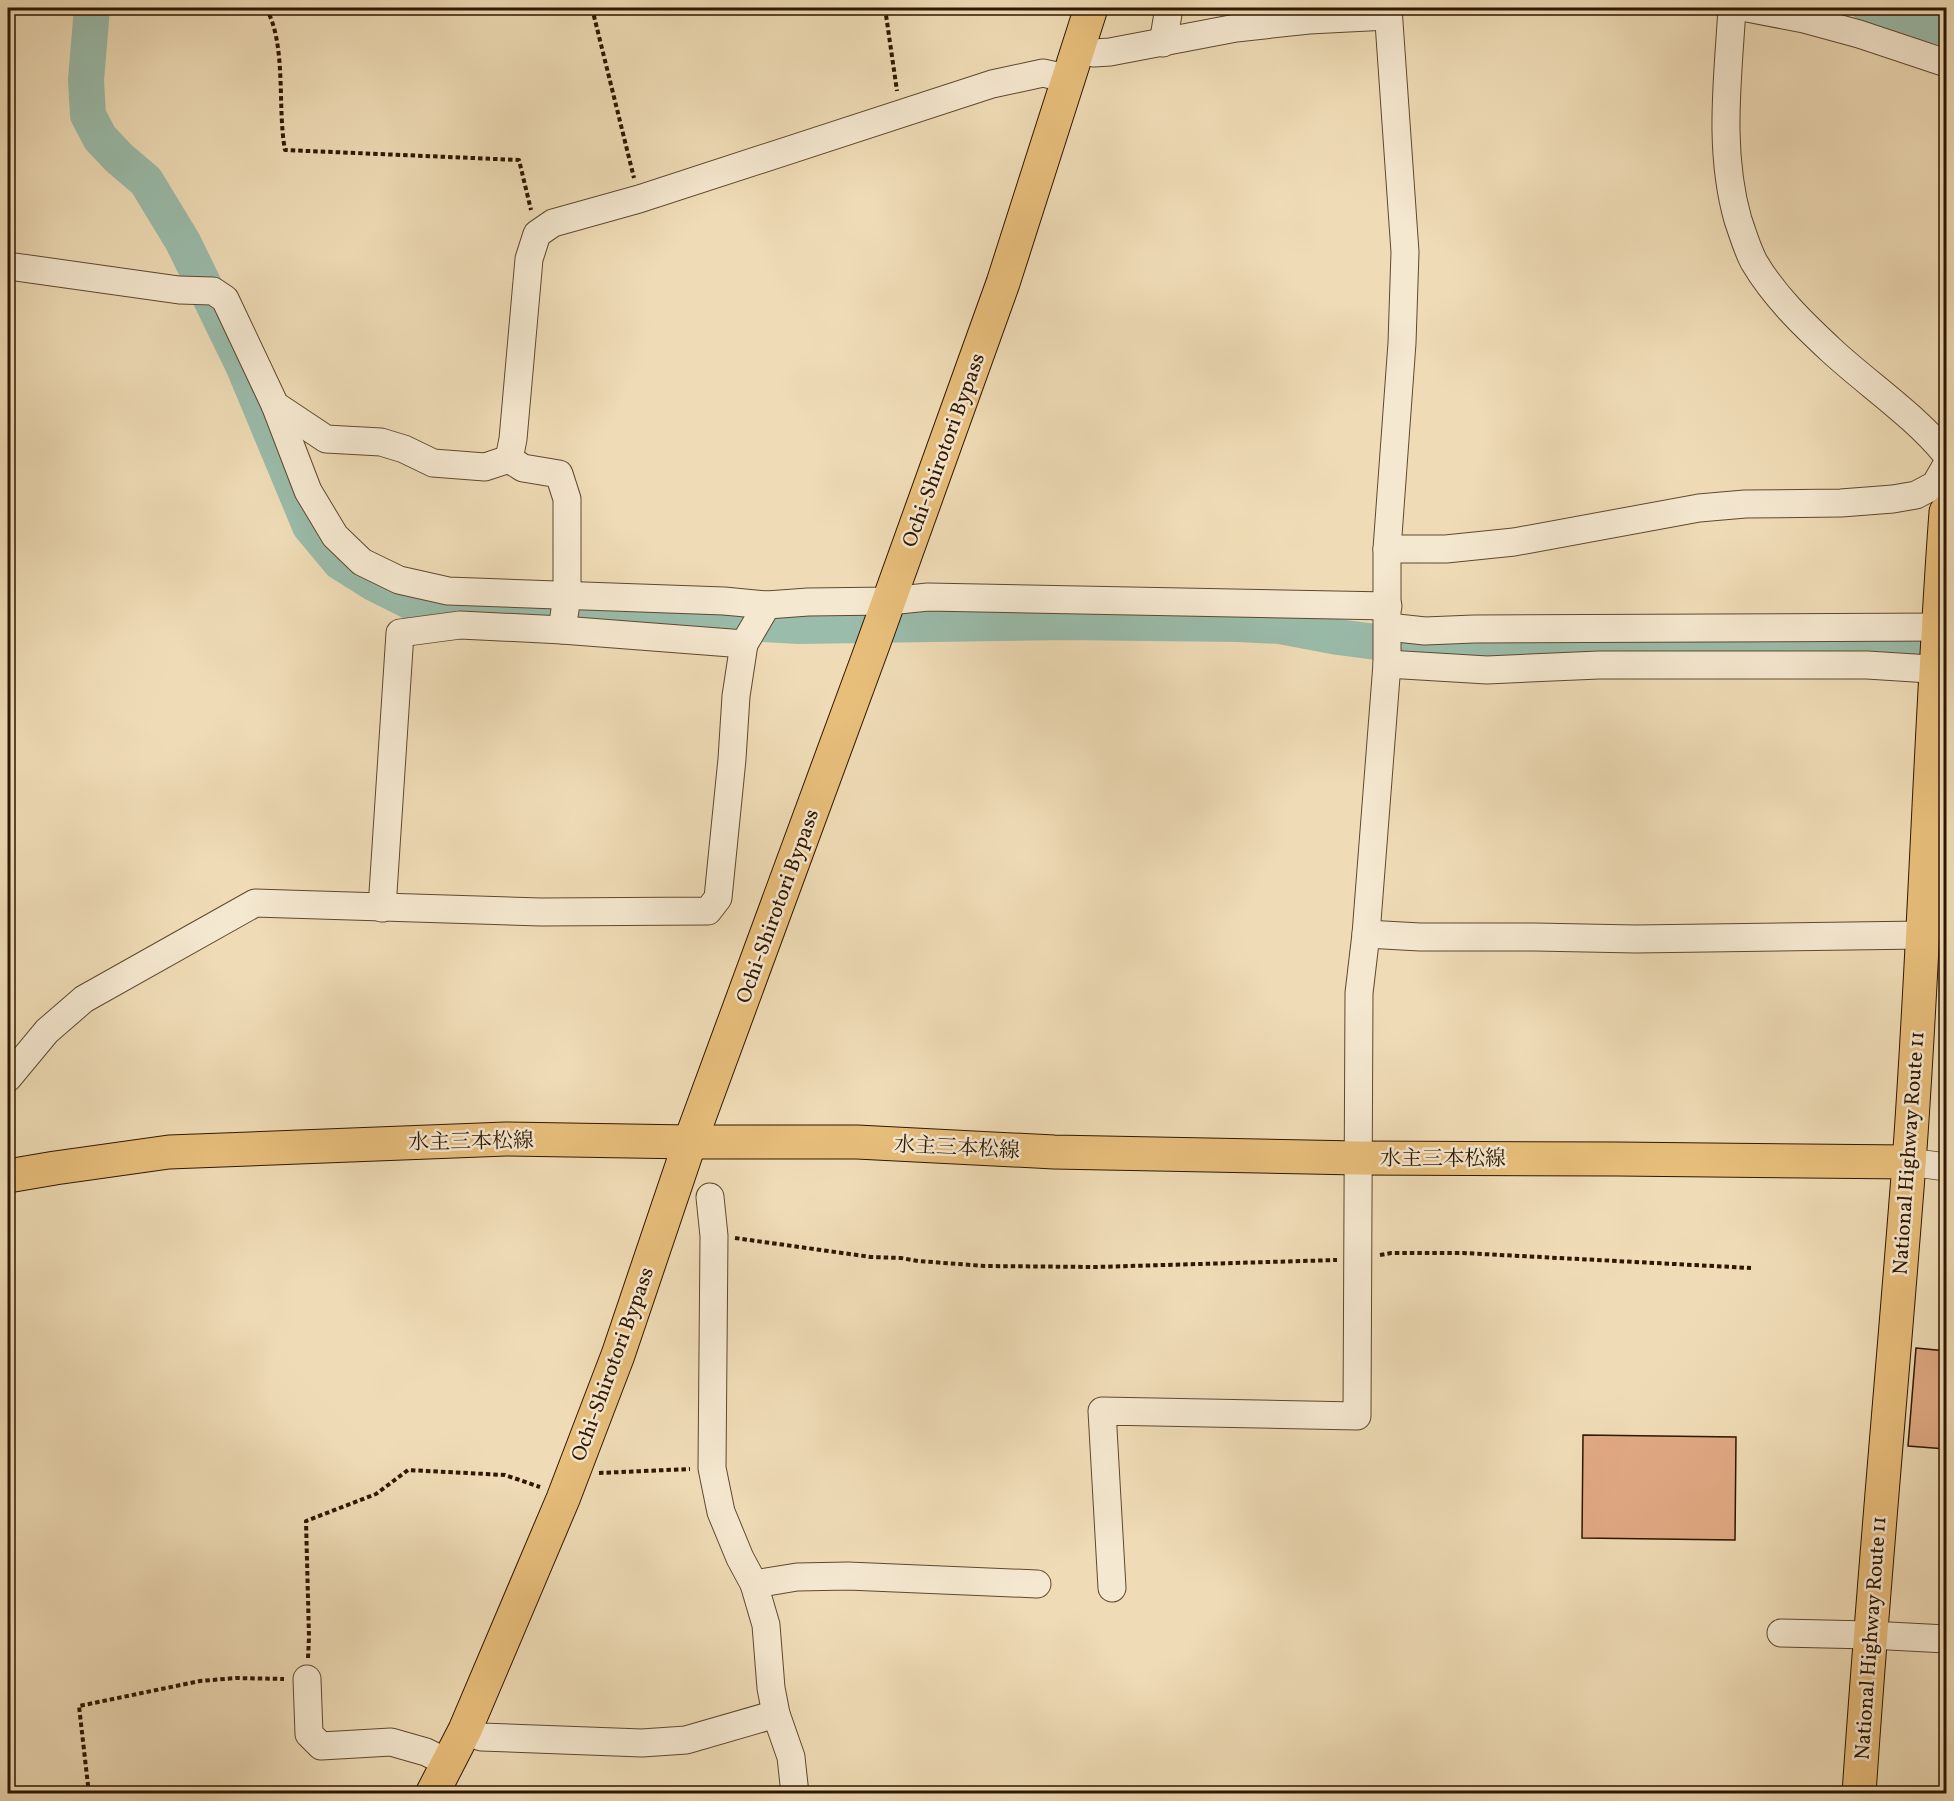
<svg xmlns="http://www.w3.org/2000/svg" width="1954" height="1801" font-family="Vollkorn,'Noto Serif JP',serif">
	<rect width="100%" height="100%" fill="#efdcb6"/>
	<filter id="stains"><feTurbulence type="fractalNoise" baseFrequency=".00333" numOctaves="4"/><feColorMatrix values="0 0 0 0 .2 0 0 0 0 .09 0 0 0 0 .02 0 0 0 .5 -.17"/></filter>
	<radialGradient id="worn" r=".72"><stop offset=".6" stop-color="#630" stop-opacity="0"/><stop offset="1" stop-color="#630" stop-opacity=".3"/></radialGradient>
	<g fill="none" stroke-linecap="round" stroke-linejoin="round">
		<g stroke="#9abcab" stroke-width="36">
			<polyline points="92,8 86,80 88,115 100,138 119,158 146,181 183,242 243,365 310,526 340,562 375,584 413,603 459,610 581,614 799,626 1065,622 1238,624 1280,626 1338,637 1407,646 1946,648"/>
			<polyline points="1870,8 1946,28"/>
		</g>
	</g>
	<g fill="#e1aa84" stroke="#2f1600" stroke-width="1.5">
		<polygon points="1916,1348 1946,1351 1946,1449 1908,1446"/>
		<polygon points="1583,1435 1736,1437 1735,1540 1582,1538"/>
	</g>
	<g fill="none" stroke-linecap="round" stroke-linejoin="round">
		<defs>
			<g id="minor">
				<path d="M1732,8C1728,78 1718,150 1738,220C1743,234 1747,249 1754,262C1774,296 1803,324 1832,351C1869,385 1914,415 1946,454"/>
				<polyline points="1747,8 1804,19 1859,34 1946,63"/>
				<polyline points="1163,43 1169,8"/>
				<polyline points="1079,50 1094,53 1110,52 1236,28 1309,20 1388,16"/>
				<polyline points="8,266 179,290 213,291 225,299 275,405 326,439 381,442 404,449 433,463 485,467 509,459 523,468 559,474 567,499 567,596 562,630"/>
				<polyline points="275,405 308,491 335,536 362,562 399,580 448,591 724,601 767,605 808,602 889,601 928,597 1388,606"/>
				<polyline points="509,459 513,439 529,259 537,234 553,223 639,199 992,84 1043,73 1070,79"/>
				<polyline points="1387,549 1446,549 1514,542 1699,508 1745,504 1841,503 1893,499 1916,495 1935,485 1946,466"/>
				<polyline points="1388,627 1425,631 1474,629 1946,627"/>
				<polyline points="1387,664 1487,670 1599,665 1867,665 1946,670"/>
				<polyline points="382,908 400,633 460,625 562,630 744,644"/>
				<polyline points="1366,934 1420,937 1535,937 1636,939 1922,935"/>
				<polyline points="8,1078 47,1031 84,999 255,903 541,912 708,911 718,898 732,759 736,696 744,644 767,605"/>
				<polyline points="1909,1162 1946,1167"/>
				<polyline points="710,1197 714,1236 712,1468 721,1512 740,1558 754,1584 766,1625 771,1688 776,1714 791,1757 795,1794"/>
				<polyline points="754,1584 797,1577 848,1576 1037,1584"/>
				<polyline points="1112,1588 1102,1411 1357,1416 1359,993 1366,934 1387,664 1387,549 1402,343 1405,252 1388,8"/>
				<polyline points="1781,1633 1870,1635 1946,1639"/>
				<polyline points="307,1679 309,1734 321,1746 391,1742 426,1752 448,1763"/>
				<polyline points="465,1730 481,1737 642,1743 686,1740 776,1714"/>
			</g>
			<polyline id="major" points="8,1176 55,1168 169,1152 506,1139 690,1142 857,1142 1054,1152 1357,1158 1618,1159 1909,1162"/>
			<g id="highway">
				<polyline points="432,1794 465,1730 563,1499 618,1355 690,1142 874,642 1003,283 1091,8"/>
				<path d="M1859,1794C1873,1583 1893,1373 1909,1163C1925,946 1930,729 1946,512"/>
			</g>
		</defs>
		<use href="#minor" stroke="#5f482e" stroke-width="29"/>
		<use href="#major" stroke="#2f1600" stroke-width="35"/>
		<use href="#highway" stroke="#2f1600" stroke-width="35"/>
		<g stroke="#2f1600" stroke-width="4" stroke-dasharray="4.5 3" stroke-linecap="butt">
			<path d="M266,8C287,45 277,108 285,150L519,160L531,210"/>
			<polyline points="592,8 634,178"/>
			<polyline points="885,8 897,91"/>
			<polyline points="735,1238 871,1257 901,1258 918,1261 985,1266 1096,1267 1337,1260"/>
			<polyline points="1380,1255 1391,1253 1463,1253 1751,1268"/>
			<polyline points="599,1473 690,1469"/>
			<polyline points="308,1658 309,1637 306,1521 376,1494 408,1470 505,1475 540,1487"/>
			<polyline points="89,1794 79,1706 200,1681 236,1678 284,1679"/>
		</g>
		<use href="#minor" stroke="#f5e8d0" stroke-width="27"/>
		<use href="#major" stroke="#e8be7b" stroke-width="33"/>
		<use href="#highway" stroke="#e8be7b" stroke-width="33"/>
	</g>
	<g text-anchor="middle" stroke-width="5" stroke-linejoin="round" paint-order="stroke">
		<g font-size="21" fill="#2f1600" stroke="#f5e8d0">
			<text transform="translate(943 450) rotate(-70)" y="7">Ochi-Shirotori Bypass</text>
			<text transform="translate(777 906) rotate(-70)" y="7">Ochi-Shirotori Bypass</text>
			<text transform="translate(471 1141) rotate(-1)" y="7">水主三本松線</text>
			<text transform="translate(957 1147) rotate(3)" y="7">水主三本松線</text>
			<text transform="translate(1908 1153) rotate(-86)" y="7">National Highway Route 11</text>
			<text x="1443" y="1165">水主三本松線</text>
			<text transform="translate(612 1364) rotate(-70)" y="7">Ochi-Shirotori Bypass</text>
			<text transform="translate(1870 1638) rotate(-86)" y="7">National Highway Route 11</text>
		</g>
	</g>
	<rect width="1954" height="1801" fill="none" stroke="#efdcb6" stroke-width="30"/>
	<rect x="9" y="9" width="1936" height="1783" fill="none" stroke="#2f1600" stroke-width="3"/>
	<rect x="15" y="15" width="1924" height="1771" fill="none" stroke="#2f1600" stroke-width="1.5"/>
	<rect width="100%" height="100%" filter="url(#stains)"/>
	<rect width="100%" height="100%" fill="url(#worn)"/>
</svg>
